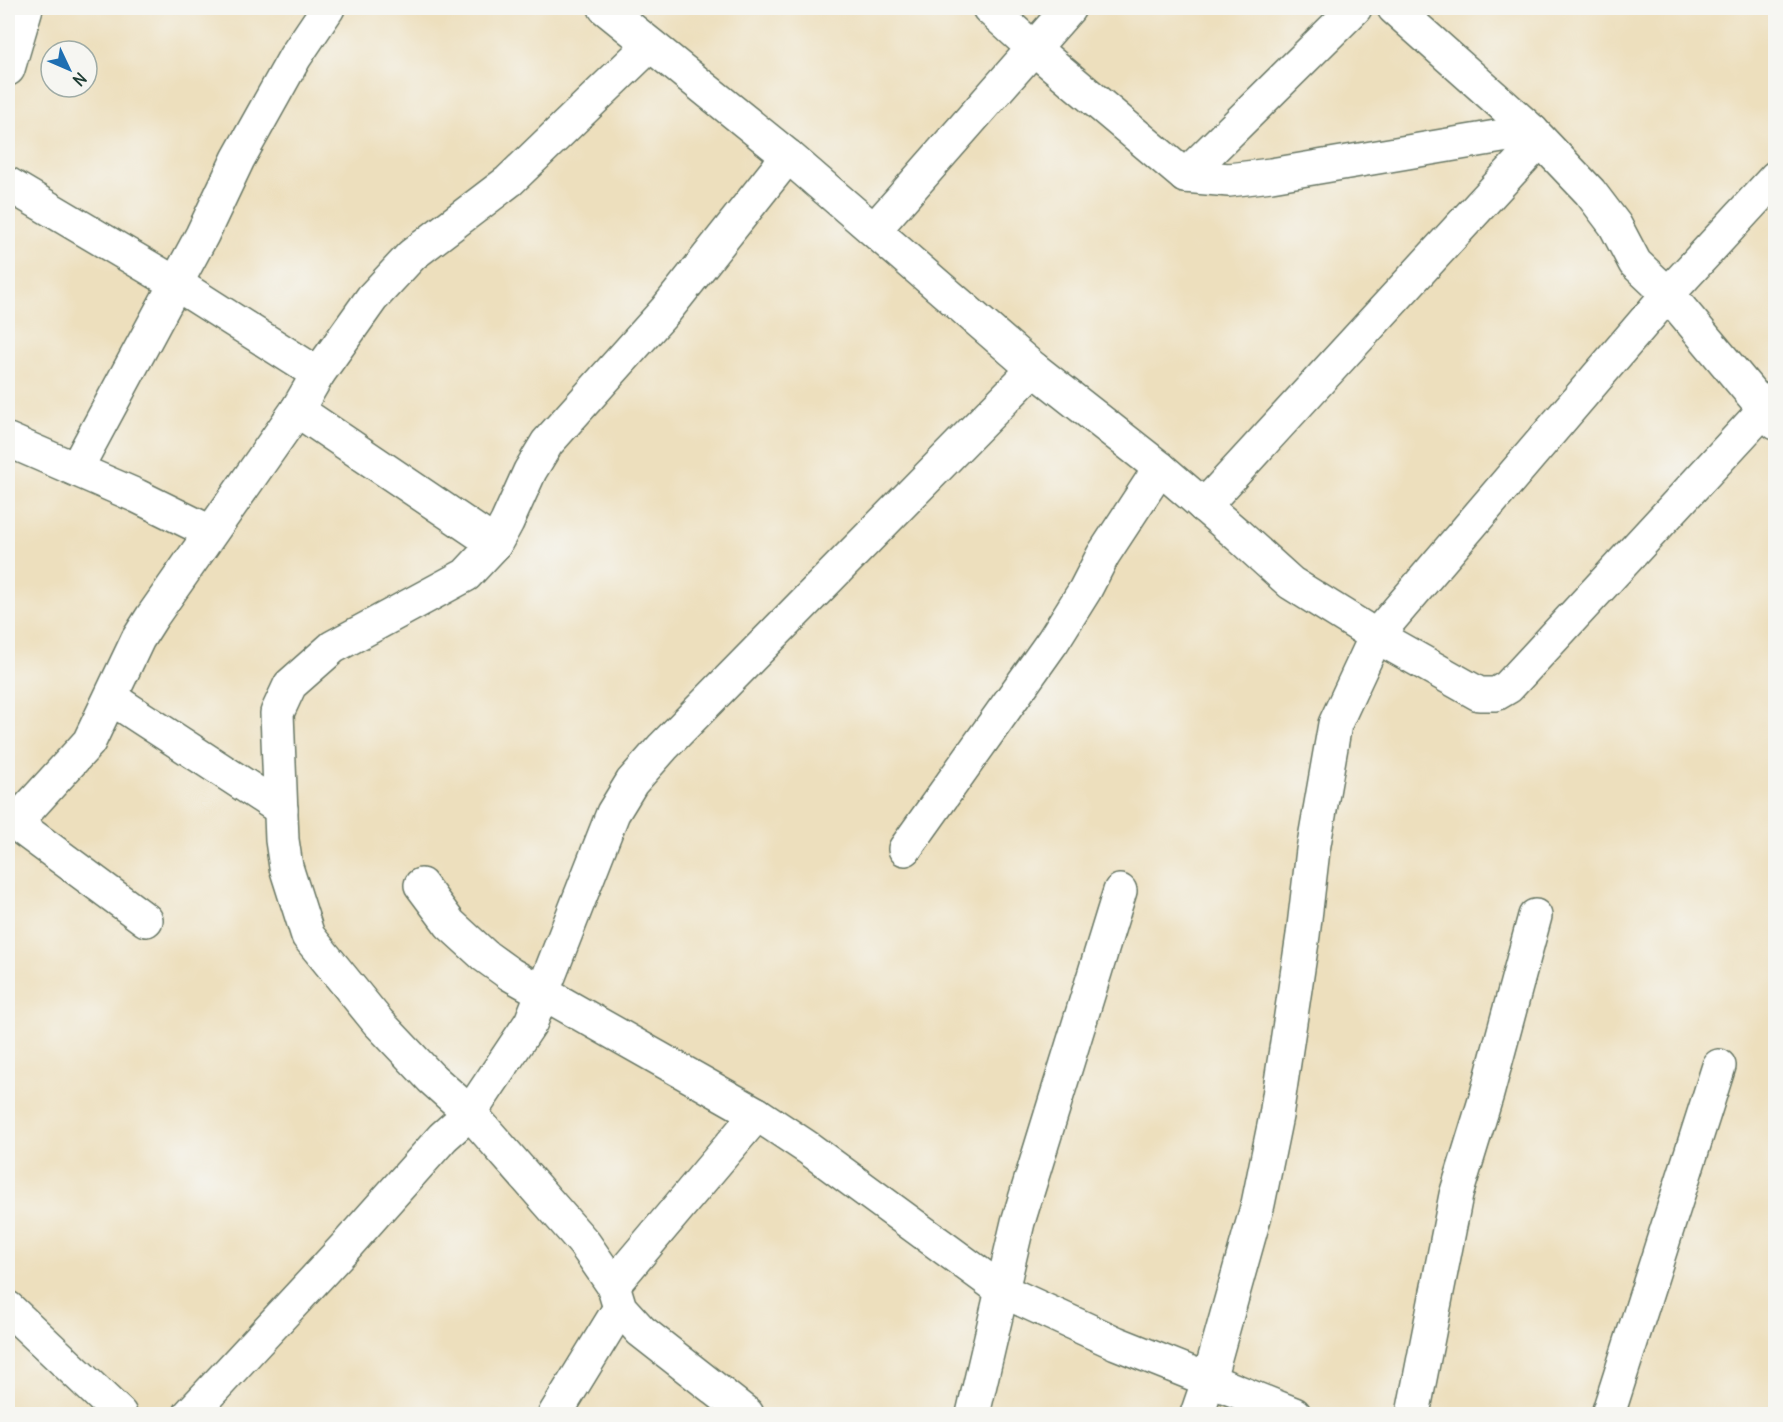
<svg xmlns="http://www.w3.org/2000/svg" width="1783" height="1422" font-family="Delius,sans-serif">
	<rect width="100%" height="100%" fill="#f6f6f2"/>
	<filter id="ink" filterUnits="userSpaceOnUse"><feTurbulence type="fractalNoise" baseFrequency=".0167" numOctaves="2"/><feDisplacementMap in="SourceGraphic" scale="12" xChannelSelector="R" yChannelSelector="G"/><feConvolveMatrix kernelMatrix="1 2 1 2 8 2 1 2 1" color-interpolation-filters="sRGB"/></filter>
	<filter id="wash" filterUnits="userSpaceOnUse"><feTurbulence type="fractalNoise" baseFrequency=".008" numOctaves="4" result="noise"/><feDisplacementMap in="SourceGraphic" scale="24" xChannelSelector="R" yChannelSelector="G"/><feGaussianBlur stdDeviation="1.35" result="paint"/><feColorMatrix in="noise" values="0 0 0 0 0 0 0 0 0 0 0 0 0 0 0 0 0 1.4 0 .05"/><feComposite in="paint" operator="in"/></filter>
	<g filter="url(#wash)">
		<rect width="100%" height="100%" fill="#eddfbd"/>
	</g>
	<g filter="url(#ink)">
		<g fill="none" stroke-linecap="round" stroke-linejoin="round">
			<defs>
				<g id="minor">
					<polyline points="605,8 788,156 1034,369 1160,468 1238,535 1291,583 1376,636 1479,694 1496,694 1508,687 1776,397"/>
					<polyline points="989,8 1033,48 1185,176 1229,180 1271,175 1532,131"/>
					<polyline points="1394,8 1532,131 1590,192 1615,225 1635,263 1668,294 1776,423"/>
					<polyline points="8,69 26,8"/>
					<polyline points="1185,176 1355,8"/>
					<polyline points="8,184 175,283 318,374"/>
					<polyline points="874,230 1069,8"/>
					<polyline points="297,410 495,544"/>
					<polyline points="8,440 137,496 210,532"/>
					<polyline points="76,469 202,235 238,159 295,57 328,8"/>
					<polyline points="1204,506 1540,140"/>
					<polyline points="111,698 281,809"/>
					<polyline points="8,818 146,920"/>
					<polyline points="15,823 89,742 138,639 152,617 297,410 318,374 372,298 412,255 509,181 650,45"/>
					<polyline points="905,849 1053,641 1085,590 1103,555 1160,468"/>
					<polyline points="421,885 450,924 485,956 510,974 757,1114 808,1148 1003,1291 1116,1343 1294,1414"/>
					<polyline points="613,1285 757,1114"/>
					<polyline points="8,1308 120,1414"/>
					<polyline points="190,1414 347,1245 443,1137 470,1113 531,1022 613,813 632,782 663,747 1034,369"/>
					<polyline points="555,1414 620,1308"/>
					<polyline points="747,1414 641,1331 620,1308 613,1285 584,1243 470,1113 431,1078 378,1022 308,936 286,867 282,840 277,713 290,685 333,647 466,575 495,544 507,522 530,471 547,443 666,310 788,156"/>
					<polyline points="973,1414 1018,1222 1120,891"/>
					<polyline points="1197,1414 1209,1379 1258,1204 1276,1116 1303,935 1313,850 1335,724 1376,636 1668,294 1776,177"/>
					<polyline points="1413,1414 1456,1195 1487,1094 1535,916"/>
					<polyline points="1608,1414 1719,1066"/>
				</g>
			</defs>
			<use href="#minor" stroke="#677664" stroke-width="36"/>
			<use href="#minor" stroke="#fff" stroke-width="33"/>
		</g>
	</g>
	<rect width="1783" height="1422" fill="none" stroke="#f6f6f2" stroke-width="30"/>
	<g transform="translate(69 69) rotate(134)"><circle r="28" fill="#f6f6f2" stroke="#a0aca6" stroke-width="1.5"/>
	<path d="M0-4.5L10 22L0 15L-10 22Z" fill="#1f6fb2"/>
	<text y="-9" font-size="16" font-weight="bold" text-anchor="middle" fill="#1f3d34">N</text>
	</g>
</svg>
